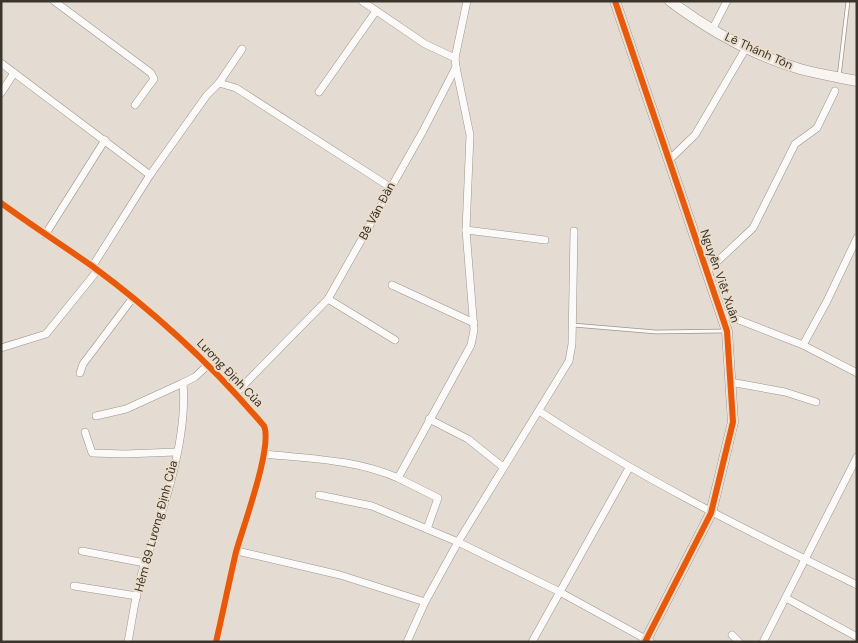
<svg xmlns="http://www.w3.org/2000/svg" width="858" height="643" font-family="'DM Sans',sans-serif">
	<rect width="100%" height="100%" fill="#e4dcd2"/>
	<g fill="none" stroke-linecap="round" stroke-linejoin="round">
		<defs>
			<g id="lane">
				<polyline points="839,77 848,1"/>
				<polyline points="573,325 656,332 724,331"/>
			</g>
			<g id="street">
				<polyline points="54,1 151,73 154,79 135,105"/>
				<polyline points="362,1 425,44 455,58"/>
				<polyline points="712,30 727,1"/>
				<polyline points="1,63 150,175"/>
				<polyline points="219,83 242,49"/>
				<polyline points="319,92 376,11"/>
				<polyline points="1,93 14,73"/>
				<polyline points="669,160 695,135 746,48"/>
				<path d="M1,203C31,225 62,245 92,266C156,313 213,366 264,426C273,446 243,527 236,552C229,582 223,612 216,642"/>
				<polyline points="466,230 545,240"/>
				<polyline points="45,235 105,140"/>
				<polyline points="92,267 150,175 207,95 219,83 236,88 390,187"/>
				<polyline points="707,271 753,228 795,144 817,128 835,91"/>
				<polyline points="392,285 474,323"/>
				<polyline points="328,299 395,340"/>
				<polyline points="721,313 803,345 857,373"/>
				<polyline points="803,345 827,301 857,238"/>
				<polyline points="1,348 46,334 97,271"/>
				<polyline points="80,373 83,364 132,299"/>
				<polyline points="730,382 785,392 816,402"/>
				<polyline points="236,393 328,299 423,131 456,67 455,58 467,1"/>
				<path d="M539,411C640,478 748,531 857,585"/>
				<polyline points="96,416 126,409 183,383"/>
				<polyline points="429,419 468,439 503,467"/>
				<polyline points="85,432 92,453 125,454 176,452"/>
				<path d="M264,454C310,459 354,459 398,478L471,345L474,330L466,230L470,135L456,67"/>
				<polyline points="398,478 438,498 427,529"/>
				<polyline points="319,495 372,506 458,542 558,591 651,642"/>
				<polyline points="82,551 145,563"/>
				<polyline points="237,551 340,575 425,602"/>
				<polyline points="74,586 137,596"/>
				<polyline points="786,598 857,637"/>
				<polyline points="732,635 739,642"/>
				<path d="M128,642C133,616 136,588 145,563C163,511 188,439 183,383L195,377L209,364"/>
				<polyline points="407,642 425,602 458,542 569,361 572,344 574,231"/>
				<polyline points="532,642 629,468"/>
				<polyline points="763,642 857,457"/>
			</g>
			<g id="secondary">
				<polyline points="615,1 727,331 733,422 711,513 645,642"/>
				<path d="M670,1C709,30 752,55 800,69C818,74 838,77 857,81"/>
			</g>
		</defs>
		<use href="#lane" stroke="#9b948d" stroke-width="4.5"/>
		<use href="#street" stroke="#9b948d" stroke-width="8"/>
		<use href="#secondary" stroke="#9b948d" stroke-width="11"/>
		<use href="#lane" stroke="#fbfaf8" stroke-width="3"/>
		<use href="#street" stroke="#fbfaf8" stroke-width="7"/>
		<use href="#secondary" stroke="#f8f4f1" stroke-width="10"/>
		<defs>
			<g id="cycleway">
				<polyline points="615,1 727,331 733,422 711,513 645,642"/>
				<path d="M1,203C31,225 62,245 92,266C156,313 213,366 264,426C273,446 243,527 236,552C229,582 223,612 216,642"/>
			</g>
		</defs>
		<use href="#cycleway" stroke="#ebddcb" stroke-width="9"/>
		<use href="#cycleway" stroke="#e8590c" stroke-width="6"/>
	</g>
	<g text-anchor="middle" stroke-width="4" stroke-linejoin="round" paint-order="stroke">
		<g font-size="12" fill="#3a342d" stroke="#ebddcb">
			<text transform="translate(759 51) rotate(24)" y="4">Lê Thánh Tôn</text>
			<text transform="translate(377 211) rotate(-62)" y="4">Bế Văn Đàn</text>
			<text transform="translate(720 276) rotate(71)" y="4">Nguyễn Viết Xuân</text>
			<text transform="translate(230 373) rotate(46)" y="4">Lương Định Của</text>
			<text transform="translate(156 526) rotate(-75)" y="4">Hẻm 89 Lương Định Của</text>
		</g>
	</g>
	<rect width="858" height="643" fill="none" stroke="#3a342d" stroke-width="5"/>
</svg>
